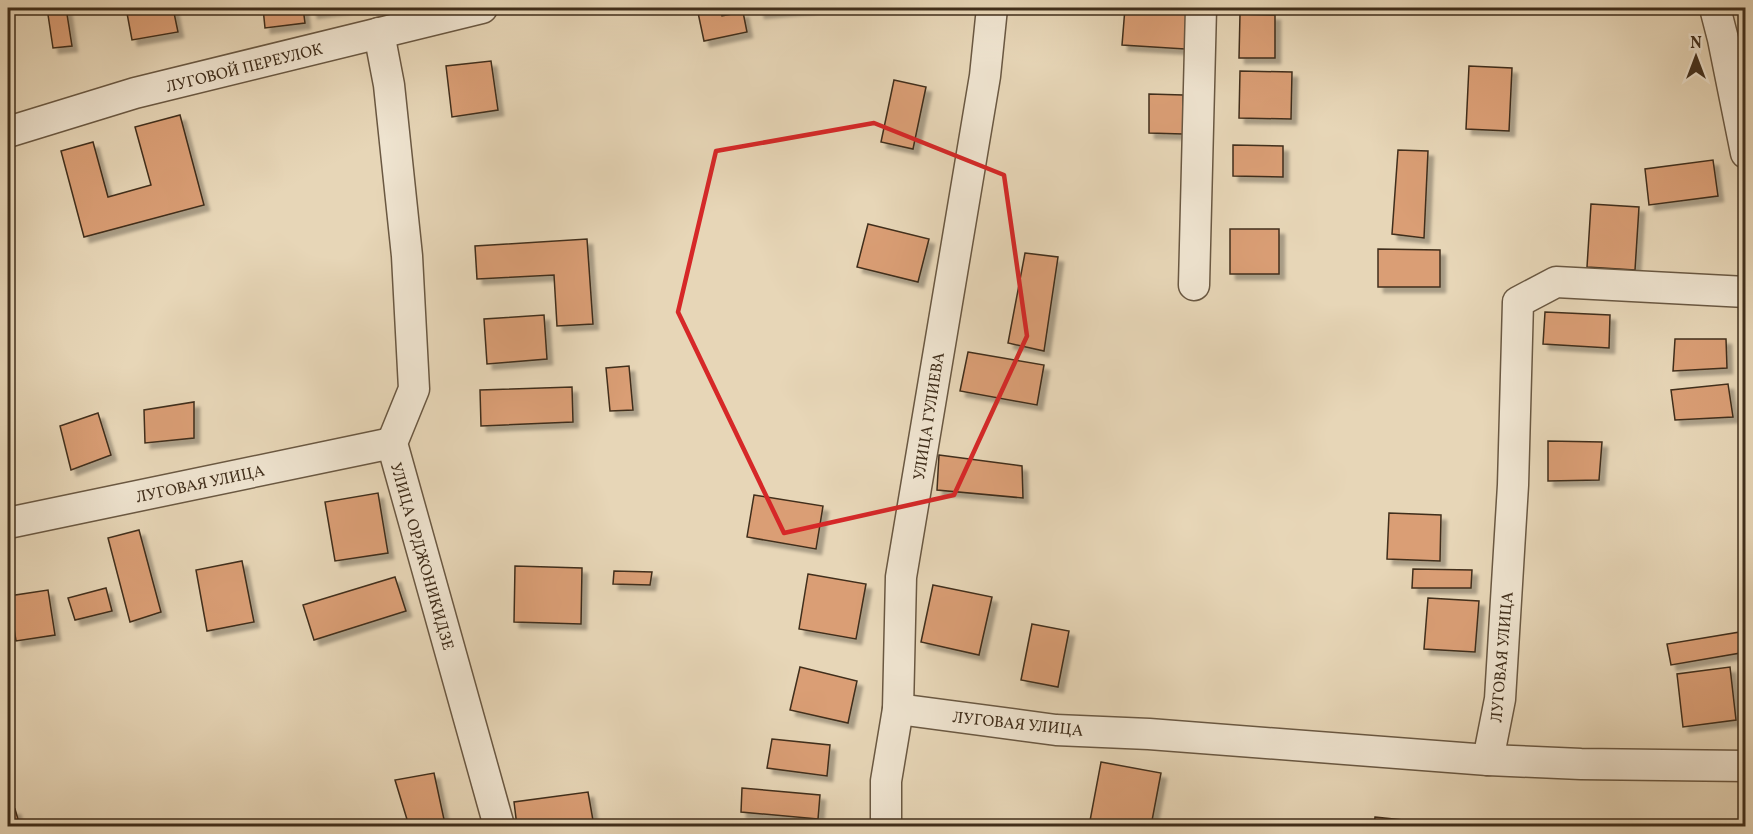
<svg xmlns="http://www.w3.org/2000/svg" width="1753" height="834" font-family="Vollkorn,serif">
	<defs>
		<filter id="shadow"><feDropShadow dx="5.5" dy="5.5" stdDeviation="1.5" flood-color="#0004"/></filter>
	</defs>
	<rect width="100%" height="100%" fill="#e7d6b7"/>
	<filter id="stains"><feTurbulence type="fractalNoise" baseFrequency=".00333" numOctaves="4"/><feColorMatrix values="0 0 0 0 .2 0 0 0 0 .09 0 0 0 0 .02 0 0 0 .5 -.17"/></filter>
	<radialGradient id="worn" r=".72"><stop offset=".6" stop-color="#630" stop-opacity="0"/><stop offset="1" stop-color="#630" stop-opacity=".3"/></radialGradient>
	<g fill="#da9e74" stroke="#402e1b" stroke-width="1.5" filter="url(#shadow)">
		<polygon points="47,8 66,8 72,46 53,48"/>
		<polygon points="126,8 173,8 178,32 132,40"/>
		<polygon points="263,8 303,8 305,23 265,28"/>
		<polygon points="311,8 345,8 312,13"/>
		<polygon points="697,8 720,8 722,16 743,12 747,32 704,41"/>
		<polygon points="758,8 811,8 759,13"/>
		<polygon points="1125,8 1187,8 1185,49 1122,45"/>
		<polygon points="1240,14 1275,15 1275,58 1239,58"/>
		<polygon points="491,61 498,110 452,117 446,66"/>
		<polygon points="1469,66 1512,68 1509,131 1466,129"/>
		<polygon points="1240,71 1292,72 1291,119 1239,118"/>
		<polygon points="894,80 926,87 913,149 881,142"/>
		<polygon points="1149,94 1183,95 1183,134 1149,133"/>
		<polygon points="180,115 204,205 84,237 61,151 93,142 108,197 151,185 135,127"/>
		<polygon points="1233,145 1283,146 1283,177 1233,176"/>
		<polygon points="1398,150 1428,151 1424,238 1392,234"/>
		<polygon points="1713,160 1718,196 1649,205 1645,169"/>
		<polygon points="1591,204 1639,207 1635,270 1587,267"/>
		<polygon points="868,224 929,239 918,282 857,267"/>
		<rect x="1230" y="229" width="49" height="45"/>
		<polygon points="587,239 593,324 557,326 554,275 477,279 475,246"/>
		<polygon points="1378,249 1440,250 1440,287 1378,287"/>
		<polygon points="1025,253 1058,257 1044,351 1008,343"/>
		<polygon points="1545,312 1610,315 1609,348 1543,344"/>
		<polygon points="544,315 547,359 487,364 484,319"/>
		<polygon points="1675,339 1726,339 1727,368 1673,371"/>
		<polygon points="968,352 1044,365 1037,405 960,391"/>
		<polygon points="629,366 633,410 610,411 606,368"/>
		<polygon points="1728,384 1733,417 1675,420 1671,390"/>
		<polygon points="572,387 573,422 481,426 480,390"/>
		<polygon points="194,402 194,438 145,443 144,410"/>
		<polygon points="98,413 111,455 71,470 60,426"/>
		<polygon points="1548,441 1602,442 1599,480 1548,481"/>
		<polygon points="939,455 1022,466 1023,498 937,490"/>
		<polygon points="378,493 388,553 335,561 325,502"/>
		<polygon points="754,495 823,506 816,549 747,537"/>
		<polygon points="1389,513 1441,515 1440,561 1387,559"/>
		<polygon points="139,530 161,612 130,622 108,538"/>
		<polygon points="242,561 254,622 207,631 196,570"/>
		<polygon points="515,566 582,568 581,624 514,622"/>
		<polygon points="1413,569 1472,570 1471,588 1412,588"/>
		<polygon points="614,571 652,572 650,585 613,584"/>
		<polygon points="808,574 866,584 856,639 799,629"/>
		<polygon points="395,577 406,611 314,640 303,605"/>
		<polygon points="933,585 992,597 979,655 921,642"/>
		<polygon points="106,588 112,611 75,620 68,598"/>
		<polygon points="48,590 55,635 16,641 9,596"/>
		<polygon points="1428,598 1479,601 1475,652 1424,649"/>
		<polygon points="1032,624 1069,631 1058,687 1021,680"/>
		<polygon points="1746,631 1746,652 1671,665 1667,644"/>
		<polygon points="800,667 857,681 848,723 790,710"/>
		<polygon points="1730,667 1736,720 1683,727 1677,674"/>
		<polygon points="772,739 830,745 827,776 767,768"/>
		<polygon points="1101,762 1161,773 1151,826 1089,826"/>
		<polygon points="434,773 445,824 430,826 409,826 395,780"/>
		<polygon points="742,788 820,795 818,819 741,812"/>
		<polygon points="588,792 594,826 517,826 514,802"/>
		<polygon points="15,809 20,826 8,826 8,811"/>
		<polygon points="1375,817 1431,823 1430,826 1374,826"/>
	</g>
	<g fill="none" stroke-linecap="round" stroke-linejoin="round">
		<defs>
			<g id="minor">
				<polyline points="1715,8 1723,39 1746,153"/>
				<polyline points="379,33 389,85 407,256 414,389 392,443 499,826"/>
				<polyline points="8,132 135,93 482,8"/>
				<polyline points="1194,285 1201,8"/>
				<polyline points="8,523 392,443"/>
				<polyline points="898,709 1056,730 1149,734 1488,760 1581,764 1746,766"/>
				<polyline points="1488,760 1500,699 1513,485 1518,302 1556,282 1746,292"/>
				<polyline points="886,826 886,781 898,709 901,577 985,76 992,8"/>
			</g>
		</defs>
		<use href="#minor" stroke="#6a5842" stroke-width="33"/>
		<use href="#minor" stroke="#efe4d0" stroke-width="30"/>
	</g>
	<path fill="none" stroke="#d62828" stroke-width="4.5" stroke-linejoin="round" d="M874,123L1004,175L1027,336L954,495L784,533L678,312L716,151Z"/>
	<g text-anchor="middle" stroke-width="6" stroke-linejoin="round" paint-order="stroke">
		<g font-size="16" fill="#402e1b" stroke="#efe4d0">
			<text transform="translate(244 67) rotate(-14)" y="6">ЛУГОВОЙ ПЕРЕУЛОК</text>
			<text transform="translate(928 416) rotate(-81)" y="6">УЛИЦА ГУЛИЕВА</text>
			<text transform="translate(200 483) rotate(-12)" y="6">ЛУГОВАЯ УЛИЦА</text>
			<text transform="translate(423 556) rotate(74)" y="6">УЛИЦА ОРДЖОНИКИДЗЕ</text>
			<text transform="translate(1501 657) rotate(-85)" y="6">ЛУГОВАЯ УЛИЦА</text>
			<text transform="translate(1018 723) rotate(6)" y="6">ЛУГОВАЯ УЛИЦА</text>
		</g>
	</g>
	<rect width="1753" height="834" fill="none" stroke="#e7d6b7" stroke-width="30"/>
	<rect x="9" y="9" width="1735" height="816" fill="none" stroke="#402e1b" stroke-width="3"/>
	<rect x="15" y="15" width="1723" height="804" fill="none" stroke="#402e1b" stroke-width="1.5"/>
	<g transform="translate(1696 57)" stroke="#efe4d0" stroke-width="4.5" paint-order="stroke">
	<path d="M0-4.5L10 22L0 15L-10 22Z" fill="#402e1b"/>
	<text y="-9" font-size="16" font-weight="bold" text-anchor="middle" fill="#402e1b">N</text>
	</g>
	<rect width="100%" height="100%" filter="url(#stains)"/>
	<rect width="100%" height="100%" fill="url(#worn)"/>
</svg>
